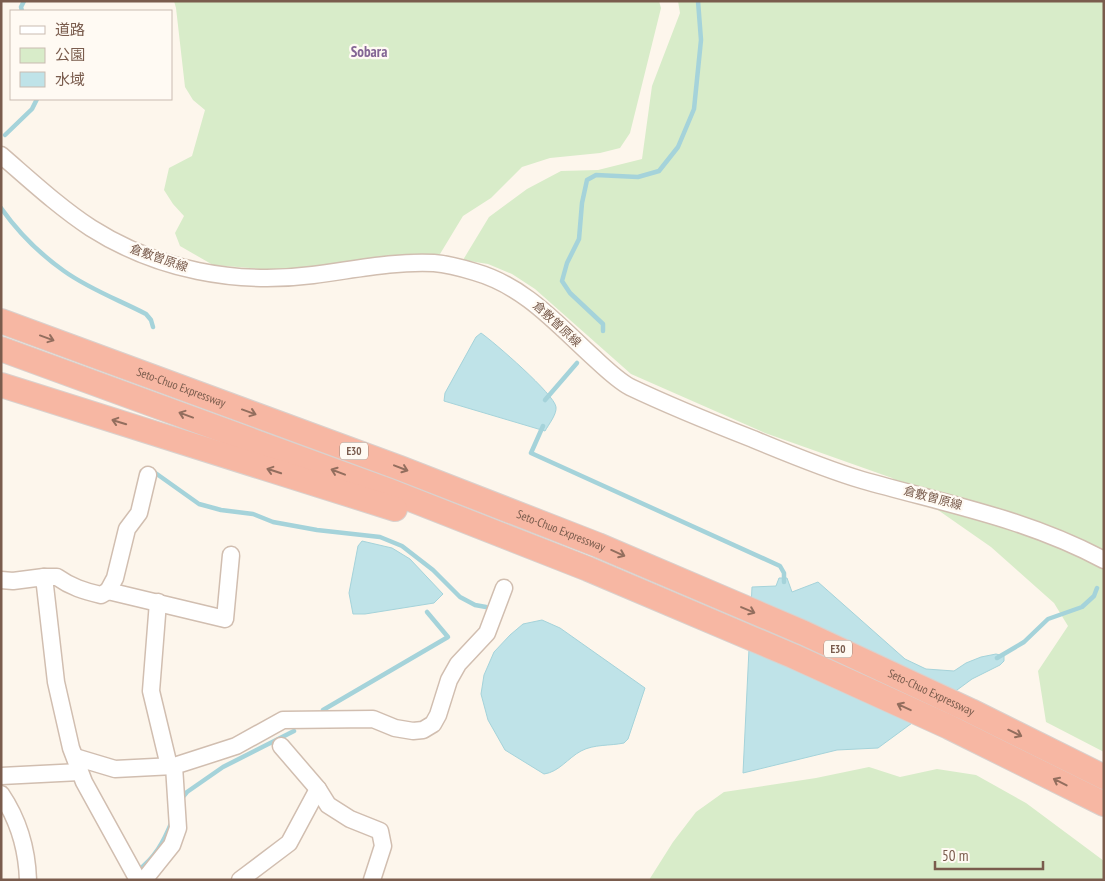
<svg xmlns="http://www.w3.org/2000/svg" width="1105" height="881" font-family="'PT Sans Narrow','Noto Sans JP',sans-serif">
	<rect width="100%" height="100%" fill="#fdf6ec"/>
	<g fill="#d8ecc9">
		<polygon points="174,1 659,1 661,8 630,133 620,148 600,153 550,158 522,167 491,198 463,216 440,254 366,259 297,272 213,265 180,246 175,233 184,216 173,204 164,190 169,168 192,156 205,110 193,100 185,87 176,8"/>
		<polygon points="678,1 1104,1 1104,752 1046,722 1038,671 1068,626 1054,603 991,547 892,478 765,433 631,374 535,289 512,274 488,264 463,260 489,217 527,189 561,171 598,170 642,159 652,86 680,13"/>
		<polygon points="869,767 900,777 937,769 976,775 1026,803 1104,861 1104,880 649,880 673,842 696,812 724,792 816,778"/>
	</g>
	<g fill="#bfe3e8" stroke="#a5d3da">
		<path d="M481,333C494,342 555,395 556,407C557,414 549,424 545,431L444,401L445,393L476,337Z"/>
		<polygon points="362,541 392,548 410,559 443,594 434,603 365,614 353,614 349,593 358,546"/>
		<polygon points="779,578 787,578 792,592 818,582 905,659 926,669 954,671 966,663 981,657 996,654 1004,656 1004,661 1000,665 972,679 878,748 837,750 743,773 752,587 776,586"/>
		<path d="M542,620L560,628L645,688L628,739L624,743C610,746 594,744 581,751C568,758 559,772 544,774L505,750L488,720L481,694L484,675L494,652L510,635L523,624Z"/>
	</g>
	<g fill="none" stroke-linecap="round" stroke-linejoin="round">
		<g stroke="#a5d3da" stroke-width="4.5">
			<polyline points="22,11 21,7 24,1"/>
			<polyline points="5,135 32,109 37,99"/>
			<path d="M1,208C18,232 40,254 64,271C89,289 119,300 146,314L151,320L153,327"/>
			<polyline points="603,331 603,324 570,293 562,281 567,263 579,239 582,203 587,180 596,175 638,177 659,171 678,147 694,109 701,40 698,1"/>
			<polyline points="545,400 577,363"/>
			<polyline points="543,426 531,453 780,566 784,573 784,582"/>
			<polyline points="154,472 199,504 221,510 253,514 273,522 317,530 380,537 402,546 433,570 460,597 475,605 486,607"/>
			<polyline points="997,658 1024,642 1048,619 1082,607 1094,596 1097,588"/>
			<polyline points="323,710 448,637 427,612"/>
			<polyline points="182,798 187,792 223,767 294,731"/>
			<path d="M137,871C155,858 164,841 172,821"/>
		</g>
		<defs>
			<g id="minor">
				<path d="M1,155C30,180 59,207 91,228C157,270 236,285 313,275C353,270 393,261 434,263C447,264 462,268 475,272C524,286 556,323 592,356C604,367 617,380 630,387C670,406 712,423 753,439C789,454 825,469 862,480C946,504 1025,518 1104,560"/>
				<path d="M44,577H57C71,587 84,591 101,595L108,591L225,619L231,555"/>
				<polyline points="1,580 13,581 44,577 56,682 71,748 84,782 138,880"/>
				<polyline points="108,591 115,578 127,529 139,513 148,475"/>
				<polyline points="158,602 151,691 169,766"/>
				<polyline points="281,746 318,789 328,805 350,819 380,831 383,846 372,880"/>
				<polyline points="75,757 115,769 174,766"/>
				<polyline points="1,776 80,772"/>
				<path d="M1,794C18,819 27,850 28,880"/>
				<polyline points="144,880 172,845 178,828 174,766 236,746 283,720 373,719 395,728 413,731 423,730 433,724 438,715 449,680 458,664 487,633 504,588"/>
				<polyline points="240,880 289,843 318,789"/>
			</g>
			<g id="highway">
				<path id="s1" d="M1,321L400,468L598,545L804,633L971,711L1104,777"/>
				<polyline points="1,349 387,490 588,569 793,656 949,727 1104,804"/>
				<polyline points="1,385 395,509"/>
			</g>
		</defs>
		<use href="#minor" stroke="#d1beb0" stroke-width="19"/>
		<use href="#highway" stroke="#dad1cd" stroke-width="26"/>
		<use href="#minor" stroke="#fff" stroke-width="16"/>
		<use href="#highway" stroke="#f7b7a3" stroke-width="24"/>
	</g>
	<defs><path id="oneway-shaft" d="M-6 0H5M1.5-3L5.5 0L1.5 3" fill="none" stroke-width="1.6" stroke-linecap="round" stroke-linejoin="round" transform="scale(1.25)"/></defs>
	<g stroke="#936e5e">
		<use href="#oneway-shaft" transform="translate(47 338) rotate(20)"/>
		<use href="#oneway-shaft" transform="translate(249 412) rotate(20)"/>
		<use href="#oneway-shaft" transform="translate(186 415) rotate(-160)"/>
		<use href="#oneway-shaft" transform="translate(119 422) rotate(-163)"/>
		<use href="#oneway-shaft" transform="translate(401 468) rotate(21)"/>
		<use href="#oneway-shaft" transform="translate(274 471) rotate(-162)"/>
		<use href="#oneway-shaft" transform="translate(338 472) rotate(-159)"/>
		<use href="#oneway-shaft" transform="translate(618 553) rotate(24)"/>
		<use href="#oneway-shaft" transform="translate(748 610) rotate(23)"/>
		<use href="#oneway-shaft" transform="translate(904 707) rotate(-155)"/>
		<use href="#oneway-shaft" transform="translate(1015 733) rotate(26)"/>
		<use href="#oneway-shaft" transform="translate(1060 782) rotate(-153)"/>
	</g>
	<g text-anchor="middle" stroke-width="4.5" stroke-linejoin="round" paint-order="stroke">
		<g fill="#fffaf3" stroke="#a28b7f" stroke-width="1">
			<rect x="340" y="442.5" width="28" height="17" rx="4"/>
			<rect x="824" y="640.5" width="28" height="17" rx="4"/>
		</g>
		<g font-size="11" font-weight="bold" fill="#7a5c4d">
			<text x="354" y="455">E30</text>
			<text x="838" y="653">E30</text>
		</g>
		<g font-size="12" fill="#7a5c4d" stroke="#fffaf3">
			<text transform="translate(159 258) rotate(19)" y="4">倉敷曽原線</text>
			<text transform="translate(557 324) rotate(43)" y="4">倉敷曽原線</text>
			<text dy="4" stroke="none"><textPath href="#s1" startOffset="192">Seto-Chuo Expressway</textPath></text>
			<text transform="translate(933 498) rotate(15)" y="4">倉敷曽原線</text>
			<text dy="4" stroke="none"><textPath href="#s1" startOffset="598">Seto-Chuo Expressway</textPath></text>
			<text dy="4" stroke="none"><textPath href="#s1" startOffset="1002">Seto-Chuo Expressway</textPath></text>
		</g>
		<g font-size="15" font-weight="bold" fill="#846695" stroke="#fffaf3">
			<text x="369" y="57">Sobara</text>
		</g>
	</g>
	<rect width="1105" height="881" fill="none" stroke="#7a5c4d" stroke-width="5"/>
	<rect x="10" y="10" width="162" height="90" fill="#fffaf3" stroke="#cabbb1"/>
	<rect x="20" y="26" width="25" height="8" fill="#ffffff" stroke="#cabbb1"/>
	<text x="55" y="35" font-size="15" fill="#7a5c4d">道路</text>
	<rect x="20" y="48" width="25" height="15" fill="#d8ecc9" stroke="#cabbb1"/>
	<text x="55" y="60" font-size="15" fill="#7a5c4d">公園</text>
	<rect x="20" y="72" width="25" height="15" fill="#bfe3e8" stroke="#cabbb1"/>
	<text x="55" y="85" font-size="15" fill="#7a5c4d">水域</text>
	<path d="M935 861v8h108v-8" fill="none" stroke="#7a5c4d" stroke-width="2.5"/>
	<text x="942" y="861" font-size="15" fill="#7a5c4d" stroke="#fffaf3" stroke-width="4" paint-order="stroke">50 m</text>
</svg>
